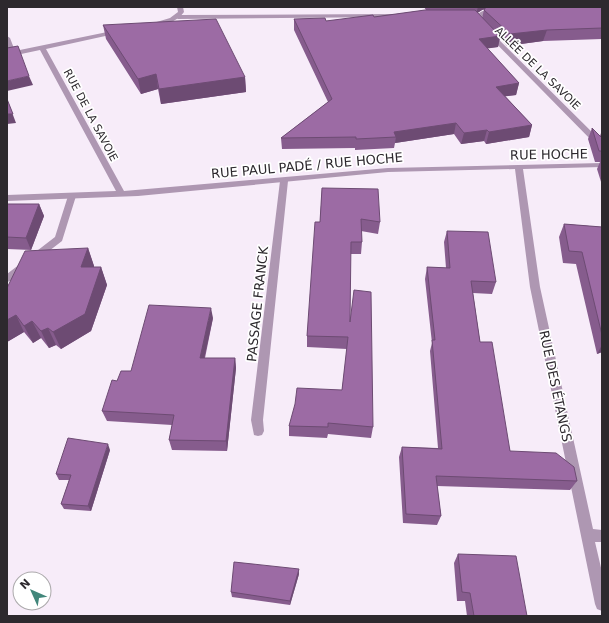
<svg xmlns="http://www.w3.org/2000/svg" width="609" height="623" font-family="'DejaVu Sans',sans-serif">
	<rect width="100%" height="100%" fill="#f7ecf9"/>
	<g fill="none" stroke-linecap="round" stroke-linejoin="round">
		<g fill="#ae97b2" fill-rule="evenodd">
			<polygon points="392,14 394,15 394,17 178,19 175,17 178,15"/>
			<polygon points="284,178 288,181 263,420 264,431 262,435 258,436 254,435 251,420 280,181"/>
			<polygon points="72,193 76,196 62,241 10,281 7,282 7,274 55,237 68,196"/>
		</g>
		<g fill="#ae97b2" fill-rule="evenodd">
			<path d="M177,7H183L184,12C176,23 165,24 153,26L150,24L170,18L178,12Z"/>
			<path d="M497,7H522L519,9C508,9 484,8 480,21L602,142V148H599L474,21C476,11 488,9 497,7Z"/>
			<polygon points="117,30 119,31 119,33 46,49 124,191 388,168 602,163 602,167 523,169 540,287 593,529 602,530 602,542 595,542 602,572 602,611 597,609 595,604 530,287 515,169 388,172 138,196 7,201 7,195 116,191 40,50 7,57 7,53 9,53 7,47 7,36 10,38 15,51"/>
		</g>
	</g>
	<g fill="#865c8d" fill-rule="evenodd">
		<path d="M424,7H602V39L543,41L507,46L500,38L498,47L487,48L519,83L516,95L505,96L532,125L529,137L486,144L484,141L461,144L454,134L395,143L394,148L355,150V148L282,149L281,138L328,102L294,30V19L326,21L374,17L426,10ZM485,9L484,10L482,18L477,13L482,10Z"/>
		<polygon points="103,25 245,77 246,92 161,104 158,89 141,94 106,39"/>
		<polygon points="592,128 600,136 602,130 602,185 597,169 600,162 595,162 588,139"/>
		<polygon points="322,188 380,222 378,234 361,231 362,242 361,254 350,254 350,322 373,427 371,438 328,434 327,438 289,436 289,426 342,390 347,349 307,347 307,336 320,222"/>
		<polygon points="7,204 39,204 44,216 31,250 7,249"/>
		<polygon points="564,224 602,227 602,352 597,354 576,264 563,263 559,237"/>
		<polygon points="447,231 496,282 492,294 473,293 480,342 510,451 577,481 570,490 437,486 441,516 437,525 403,523 399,457 402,447 438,448 430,351 432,343 425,279 427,267 446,268 444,242"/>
		<polygon points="88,248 94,266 94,267 101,267 107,285 91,331 61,349 56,345 49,348 41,338 33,343 24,332 7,342 7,288"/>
		<polygon points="213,318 205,358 235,358 236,368 227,451 172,450 169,440 172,425 107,421 102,411 131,371"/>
		<polygon points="110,450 91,511 64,509 61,504 69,480 59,480 56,474"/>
		<polygon points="458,554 527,616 467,616 465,601 457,601 454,563"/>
		<polygon points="299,574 290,605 232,597 231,592"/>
	</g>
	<g fill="#6d4b73">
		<polygon points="478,7 492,7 482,10 476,14"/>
		<polygon points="547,30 543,41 507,46 510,34"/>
		<polygon points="500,36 498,47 477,50 479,39"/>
		<polygon points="156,74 158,89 141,94 138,79"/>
		<polygon points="29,76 33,85 7,91 7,81"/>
		<polygon points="245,77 246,92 161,104 159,89"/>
		<polygon points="519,83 516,95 493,98 496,87"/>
		<polygon points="7,99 16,123 7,124"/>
		<polygon points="456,123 454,134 395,143 396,137 394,132"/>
		<polygon points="532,125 529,137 486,144 489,132"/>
		<polygon points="487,130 484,141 461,144 464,133"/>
		<polygon points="39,204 44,216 31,250 26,238"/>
		<polygon points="88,248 94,266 88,284 81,267"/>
		<polygon points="101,267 107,285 91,331 61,349 53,332"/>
		<polygon points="211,308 213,318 202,368 200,358"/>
		<polygon points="16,315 24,332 7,342 7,320"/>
		<polygon points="32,321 41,338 33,343 24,326"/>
		<polygon points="48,328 56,345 49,348 41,331"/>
		<polygon points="602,345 602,352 597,354"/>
		<polygon points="235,358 236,368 227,451 226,441"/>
		<polygon points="108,444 110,450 91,511 88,506"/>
		<polygon points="299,569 299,574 290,605 290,601"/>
	</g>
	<g fill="#9c6ba4" stroke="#6d4b73">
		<polygon points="486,7 602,7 602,28 547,30 510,34 484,10"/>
		<polygon points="425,10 475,10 500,36 479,39 519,83 496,87 532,125 489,132 487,130 464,133 456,123 394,132 396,137 356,139 356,137 281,138 332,99 294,19 325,18 326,21 373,15 374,17"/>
		<polygon points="216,19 245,77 159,89 156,74 138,79 103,25"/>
		<polygon points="18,46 29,76 7,81 7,48"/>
		<polygon points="7,99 13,114 7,114"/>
		<polygon points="592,128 602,138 602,151 599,151"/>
		<polygon points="322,188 378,189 380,222 361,219 362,242 351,242 350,322 354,290 371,292 373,427 328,423 328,427 289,426 295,404 297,388 342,390 348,337 307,336 315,222 320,222"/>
		<polygon points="7,204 39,204 26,238 7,237"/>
		<polygon points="564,224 602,227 602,335 582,252 569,251"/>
		<polygon points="447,231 488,232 496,282 471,281 480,342 492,342 510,451 556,453 574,467 577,481 436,476 441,516 406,514 402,447 442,449 432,340 435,340 427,267 450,268"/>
		<polygon points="88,248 81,267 101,267 85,314 53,332 48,328 41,331 32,321 24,326 16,315 7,320 7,288 25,251"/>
		<polygon points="149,305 211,308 200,358 235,358 226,441 169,440 174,415 102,411 112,380 117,381 121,371 131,371"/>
		<polygon points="68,438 108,444 88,506 61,504 71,475 56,474"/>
		<polygon points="458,554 516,556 527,616 474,616 470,593 462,592"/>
		<polygon points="234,562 299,569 290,601 231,592"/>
	</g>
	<g text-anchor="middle" stroke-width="3.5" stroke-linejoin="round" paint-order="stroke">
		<g font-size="11" fill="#2d292e" stroke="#fff">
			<text transform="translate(538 68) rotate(44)" y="4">ALLÉE DE LA SAVOIE</text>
			<text transform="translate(91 115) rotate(62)" y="4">RUE DE LA SAVOIE</text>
		</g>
		<g font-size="13" fill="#2d292e" stroke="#fff">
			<text transform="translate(549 154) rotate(-1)" y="5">RUE HOCHE</text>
			<text transform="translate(307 165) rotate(-5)" y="5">RUE PAUL PADÉ / RUE HOCHE</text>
			<text transform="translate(257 304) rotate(-84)" y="5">PASSAGE FRANCK</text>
			<text transform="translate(556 386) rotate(78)" y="5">RUE DES ÉTANGS</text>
		</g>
	</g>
	<rect width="609" height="623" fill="none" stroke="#2d292e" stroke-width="16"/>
	<g transform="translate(32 591) rotate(315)"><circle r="19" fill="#ffffff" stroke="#aba9ab"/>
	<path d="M0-3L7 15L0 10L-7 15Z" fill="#42877b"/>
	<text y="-6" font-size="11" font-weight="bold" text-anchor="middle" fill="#2d292e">N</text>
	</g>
</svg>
